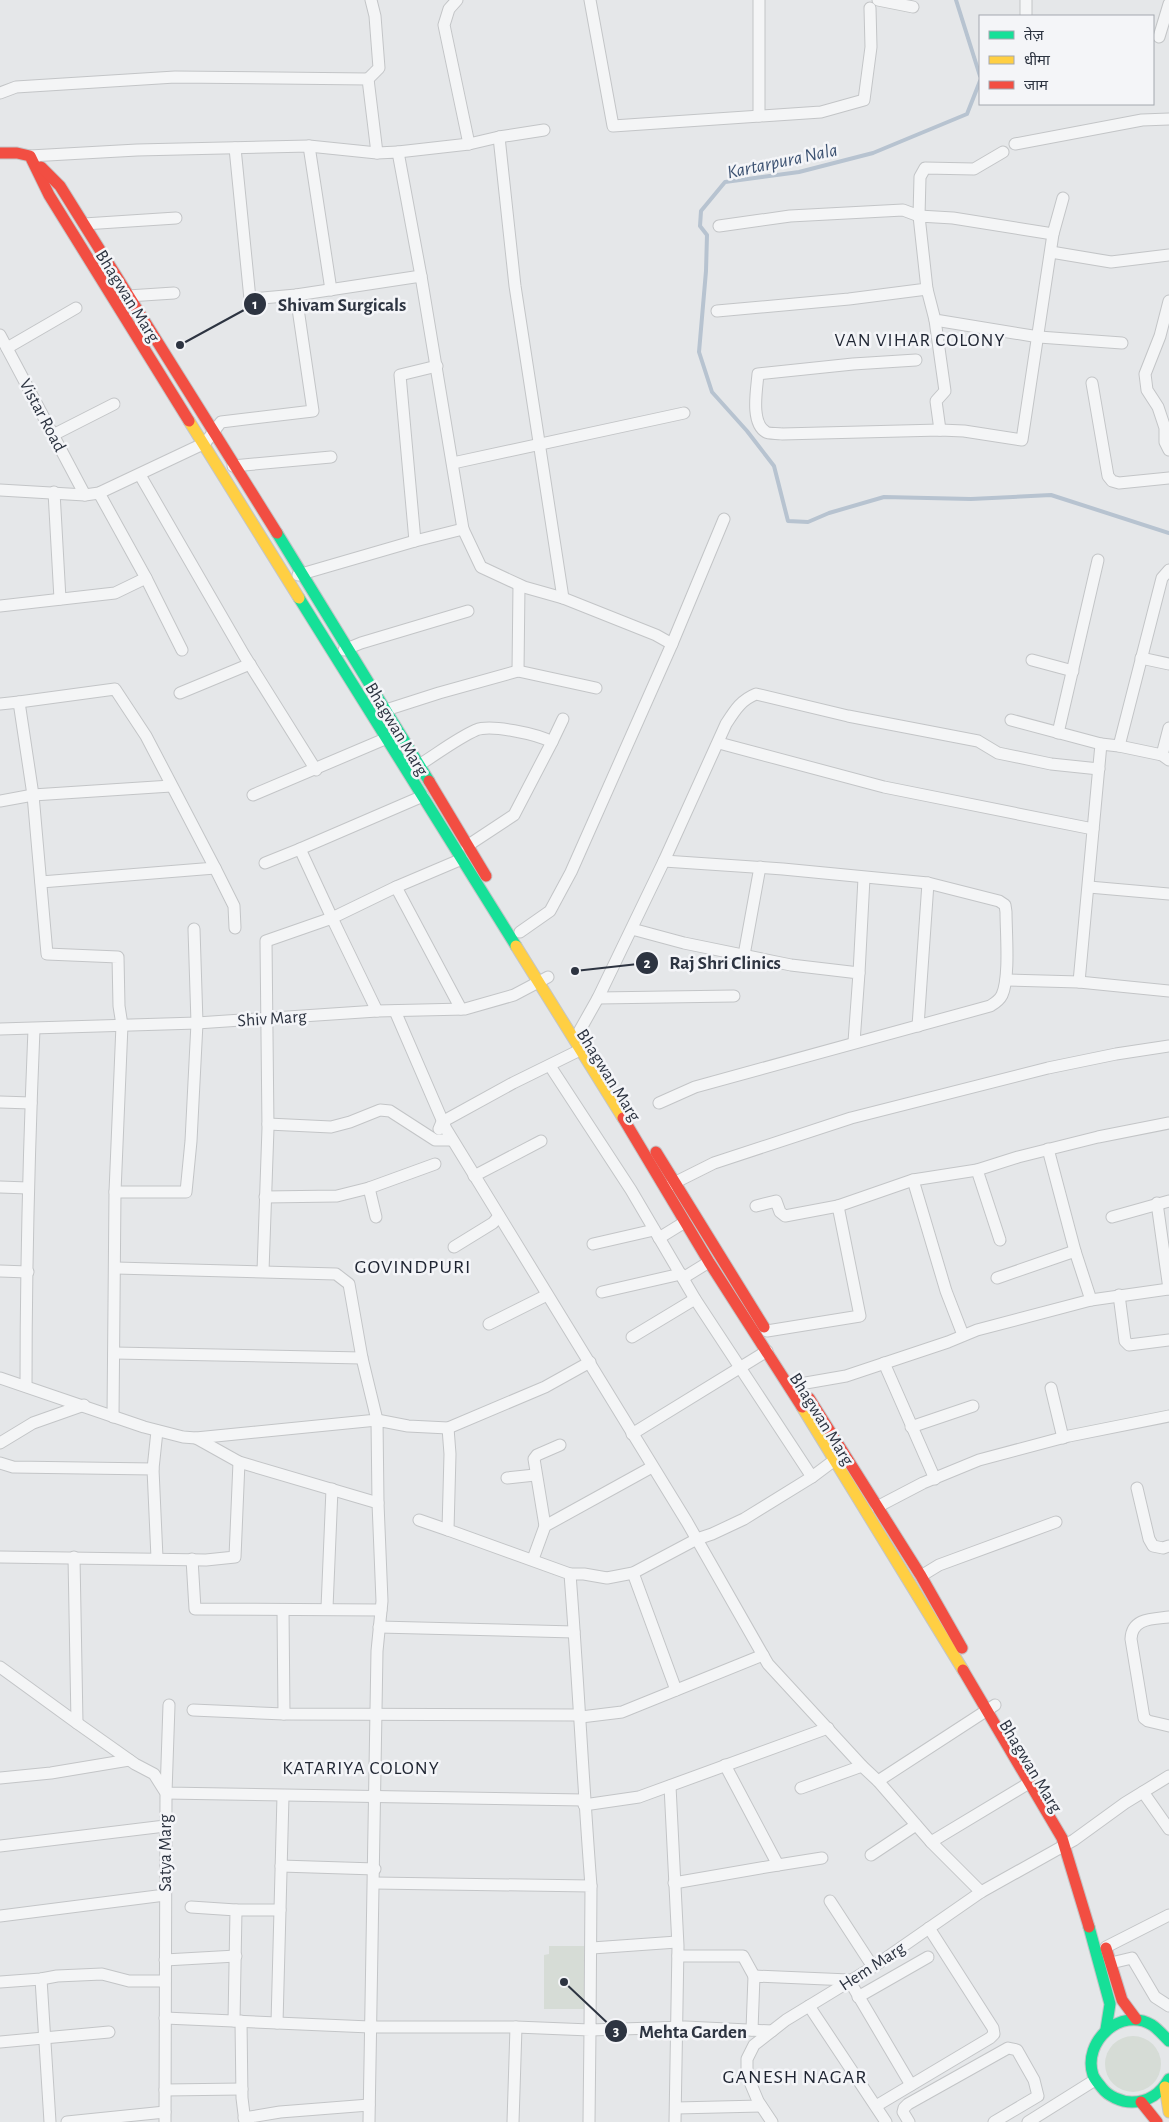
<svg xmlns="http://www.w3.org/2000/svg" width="1169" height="2122" font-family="'Alegreya Sans','Noto Sans Devanagari',sans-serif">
	<rect width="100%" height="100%" fill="#e5e7e9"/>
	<g fill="#d6dcd6">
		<polygon points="549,1946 584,1946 584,2009 544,2009 544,1955 549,1954"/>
		<circle cx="1133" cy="2064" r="28"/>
	</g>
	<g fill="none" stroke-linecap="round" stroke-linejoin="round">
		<g stroke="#b7c3d0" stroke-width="4">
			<polyline points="956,0 980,76"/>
			<polyline points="980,81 967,114 873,153 799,172 725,182 701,211 700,226 707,235 706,271 699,352 712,392 747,431 774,466 788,521 808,522 829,513 884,497 971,499 1051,495 1169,533"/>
		</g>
		<defs>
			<g id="street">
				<polyline points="457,0 449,9 444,25 469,144"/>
				<polyline points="590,0 613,126 821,112 864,100 871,47 870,8"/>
				<polyline points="759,0 759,116"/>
				<polyline points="878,0 913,7"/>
				<polyline points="1026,16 1026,0"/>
				<polyline points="1159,37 1169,4"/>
				<polyline points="368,79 379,68 375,16 371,0"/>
				<polyline points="0,93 16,87 175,77 368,79 377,153"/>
				<polyline points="499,137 515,286 563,598"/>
				<polyline points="1015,144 1142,120 1169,119"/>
				<polyline points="309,146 331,290"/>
				<polyline points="235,148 250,299 296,295 421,276 463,529 415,541 298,575"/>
				<polyline points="398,152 469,144 499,137 544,130"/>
				<polyline points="30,156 137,150 309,146 377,153 398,152 421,276"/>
				<polyline points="84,224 176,218"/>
				<polyline points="719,226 790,216 903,210 919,216 920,177 925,168 974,169 1003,152"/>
				<polyline points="1051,252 1111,262 1169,255"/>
				<polyline points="927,289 935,320 1039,337 1122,343"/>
				<polyline points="128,296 174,293"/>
				<polyline points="1169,301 1160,336 1145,374 1147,390 1158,407 1165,428 1165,442 1169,450"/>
				<polyline points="717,311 849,299 927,289 919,216 953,218 1053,234"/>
				<polyline points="935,320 945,391 936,401 940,430"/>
				<polyline points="0,335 85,495"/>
				<polyline points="7,348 76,308"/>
				<path d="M916,360L853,364L758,374C757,388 750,423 766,432C769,434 777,433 782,434L940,430L964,431L1022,440L1053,234L1063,198"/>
				<polyline points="1092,383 1108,476 1112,481 1119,483 1169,478"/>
				<polyline points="53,435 114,404"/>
				<polyline points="453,463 684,413"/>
				<polyline points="233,466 331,457"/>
				<polyline points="140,475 244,655 316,770"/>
				<polyline points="0,490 85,495 99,493 205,443 221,422 313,411 296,295"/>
				<polyline points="54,492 60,599"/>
				<polyline points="99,493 146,578 182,650"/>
				<polyline points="463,529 481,567 524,587 563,598 656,635 672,644"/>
				<polyline points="415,541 400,375 437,366"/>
				<polyline points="0,606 115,593 146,578"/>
				<polyline points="344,650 361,643 468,611"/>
				<polyline points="1141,658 1169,664"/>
				<polyline points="1032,660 1073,671"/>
				<polyline points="518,671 519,585"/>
				<polyline points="180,693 250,664"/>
				<polyline points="19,702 115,689 146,736 215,868 41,882"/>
				<polyline points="0,704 19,702 33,795 47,954 118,957 119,1006 122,1025 115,1192 113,1417"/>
				<polyline points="386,710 439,693 518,671 596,688"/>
				<polyline points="1011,720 1101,744 1079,982"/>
				<polyline points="1058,733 1098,560"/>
				<polyline points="552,742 563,719"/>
				<polyline points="719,743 884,787 1093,829"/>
				<polyline points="1101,744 1119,746 1162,578 1169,570"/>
				<polyline points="1119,746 1162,755 1169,760"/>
				<polyline points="1162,755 1169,728"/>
				<path d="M419,765C437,754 456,739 476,730C491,724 537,734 552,742L514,815L467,846"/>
				<polyline points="253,795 392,736"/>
				<polyline points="0,801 33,795 171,786"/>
				<polyline points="300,849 332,918 396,887 461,1009"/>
				<polyline points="265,863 300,849 423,796"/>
				<polyline points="215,868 234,906 235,928"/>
				<polyline points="396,887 462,859"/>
				<polyline points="1089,887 1169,894"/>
				<polyline points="632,929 684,943 791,965 859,973 854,1042"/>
				<polyline points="520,932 550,911 571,872 672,644 724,519"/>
				<polyline points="744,955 760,867"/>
				<polyline points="859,973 864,878"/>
				<polyline points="1006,980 1079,982 1169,991"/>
				<polyline points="598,998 734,996"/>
				<polyline points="395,1011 446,1129 687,1522 768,1664 862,1766 878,1781 931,1842 981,1892"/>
				<polyline points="918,1026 928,883"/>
				<polyline points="0,1029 197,1023 377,1011 465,1009 514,995 548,977"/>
				<path d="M580,1030L598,998L664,861L726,724C735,710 741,700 756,694L848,716L978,741L998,753L1051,764L1099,769"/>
				<polyline points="550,1066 631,1190 695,1299 812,1477"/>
				<polyline points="0,1102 31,1103"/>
				<path d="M659,1103L695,1087L990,1006C995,1003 999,1001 1002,995C1010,977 1006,933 1006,912L1005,905L999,901L928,883L783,869L664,861"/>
				<polyline points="268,1124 331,1127 350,1122 380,1110 390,1111 435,1140 452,1140"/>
				<polyline points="439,1129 442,1122 513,1083 580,1050"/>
				<polyline points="1048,1149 1075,1251 1091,1300"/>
				<polyline points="977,1170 1000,1240"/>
				<polyline points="474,1176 541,1141"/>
				<polyline points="913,1180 946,1291 963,1335"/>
				<polyline points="670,1185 714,1163 851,1118 1048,1068 1116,1054 1169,1046"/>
				<polyline points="0,1187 28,1188"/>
				<polyline points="369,1188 376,1217"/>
				<polyline points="115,1192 186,1192 191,1141 197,1023 194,929"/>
				<polyline points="265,1197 337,1196 369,1188 435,1164"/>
				<polyline points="1157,1203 1169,1289"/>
				<polyline points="756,1206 776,1201 780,1212 785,1216 838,1206 860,1316 767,1331"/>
				<polyline points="838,1206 913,1180 977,1170 1018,1157 1098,1137 1169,1123"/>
				<polyline points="1112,1217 1169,1201"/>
				<polyline points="659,1238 685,1222"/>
				<polyline points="593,1244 654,1230"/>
				<polyline points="454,1247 493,1223 499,1216"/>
				<polyline points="0,1271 28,1272"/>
				<polyline points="263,1271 268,1128 266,941 332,918 377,1011"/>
				<polyline points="683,1278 709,1262"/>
				<polyline points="997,1278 1075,1251"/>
				<polyline points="602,1292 681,1274"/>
				<polyline points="1119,1295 1125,1341 1129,1345 1169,1340"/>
				<polyline points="489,1324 547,1295"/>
				<polyline points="632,1337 695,1299"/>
				<polyline points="114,1353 362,1358"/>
				<polyline points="884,1363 935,1479"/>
				<polyline points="0,1378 144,1427 183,1437 196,1438 377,1420 362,1358 349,1284 336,1274 116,1268"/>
				<polyline points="800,1384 846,1376 948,1342 977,1330 1091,1300 1169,1289"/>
				<path d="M26,1386C26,1267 29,1148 34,1029"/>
				<polyline points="1051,1388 1063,1438"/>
				<polyline points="911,1427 973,1406"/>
				<path d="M448,1428L450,1454L448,1530L570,1574C578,1678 583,1782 591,1886"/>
				<polyline points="632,1434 767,1351"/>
				<polyline points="196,1438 239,1462 378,1503 382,1601 377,1651 369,2122"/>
				<polyline points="0,1443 33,1423 84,1405"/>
				<polyline points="0,1463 13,1467 153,1469 157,1558"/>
				<polyline points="153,1469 157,1431"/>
				<polyline points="507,1478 535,1475"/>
				<polyline points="1137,1488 1149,1539 1153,1546 1163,1548 1169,1546"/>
				<polyline points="378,1503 377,1420 408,1426 448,1428 545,1387 590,1362"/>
				<polyline points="877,1507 923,1483 979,1460 1069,1436 1169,1416"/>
				<polyline points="419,1520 448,1530"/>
				<polyline points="545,1526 534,1459 537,1455 560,1445"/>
				<polyline points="0,1557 206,1560 235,1557 239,1462"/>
				<polyline points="74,1557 77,1723"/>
				<polyline points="192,1559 195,1609 381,1610"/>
				<polyline points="533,1559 545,1526 652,1467"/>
				<polyline points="633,1573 676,1690"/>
				<polyline points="570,1574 584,1574 607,1578 633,1573 697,1539 712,1534 744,1519 812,1477 840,1456"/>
				<polyline points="921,1576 939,1565 1056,1522"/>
				<polyline points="327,1608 332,1489"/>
				<polyline points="283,1610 284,1714 580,1715"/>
				<path d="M1169,1617C1152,1619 1132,1618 1131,1639L1144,1718L1148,1721L1169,1726"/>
				<polyline points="379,1627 574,1632"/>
				<polyline points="0,1667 77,1723 135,1764 154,1774 166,1793 165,2122"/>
				<polyline points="169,1705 166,1793 584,1800"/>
				<polyline points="193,1710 284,1714"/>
				<polyline points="581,1717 622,1712 763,1655"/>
				<polyline points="0,1778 51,1773 129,1760"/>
				<polyline points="878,1781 995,1705"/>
				<polyline points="670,1786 678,1946 675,2122"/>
				<polyline points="801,1788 862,1766"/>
				<polyline points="1143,1792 1169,1829"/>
				<polyline points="584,1805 639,1797 828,1728"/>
				<polyline points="931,1842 1029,1783"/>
				<polyline points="0,1846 165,1826"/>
				<polyline points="871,1855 916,1825"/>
				<polyline points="778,1865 822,1858"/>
				<polyline points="281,1866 375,1869"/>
				<polyline points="374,1883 591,1886 590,2030 685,2027 772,2031"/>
				<polyline points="674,1883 778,1865 725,1765"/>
				<polyline points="830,1901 873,1967"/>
				<polyline points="191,1907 236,1910 234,2021"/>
				<polyline points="236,1910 280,1910"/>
				<polyline points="0,1916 165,1895"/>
				<polyline points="1106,1947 1169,1915"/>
				<polyline points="592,1948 677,1942"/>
				<polyline points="678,1956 743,1956 754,1976"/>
				<polyline points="165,1960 236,1956"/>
				<polyline points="1111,1963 1132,1958 1155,1997 1169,2006"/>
				<polyline points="41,1979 50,2122"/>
				<polyline points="0,1982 41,1979 57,1976 102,1974 129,1981 165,1981"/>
				<polyline points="858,1997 928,1957"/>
				<polyline points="809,2006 886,2122"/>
				<polyline points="165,2018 370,2027 516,2027 513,2122"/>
				<polyline points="241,2021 242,2098 245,2122"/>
				<polyline points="277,2023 283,1796"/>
				<polyline points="516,2027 590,2030 589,2122"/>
				<polyline points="752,2030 754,1976 849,1980 911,2085"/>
				<polyline points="0,2042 109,2032"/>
				<polyline points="165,2090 242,2089"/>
				<polyline points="876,2106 990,2038 994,2034 993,2028 929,1928"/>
				<polyline points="676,2108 761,2106"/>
				<polyline points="244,2118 280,2112 369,2105"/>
				<polyline points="67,2122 165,2112"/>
				<polyline points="772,2122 758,2101 747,2075 747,2059 754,2045 786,2020 873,1967 981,1892 1074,1840 1125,1803 1169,1776"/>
				<polyline points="909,2122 903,2112 904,2108 908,2104 1008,2048 1017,2050 1034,2080 1038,2096 994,2122"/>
				<polyline points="1028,2122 1095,2080"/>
			</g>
			<g id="fast">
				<polyline points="277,533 429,781"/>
				<polyline points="299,598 516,946"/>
				<polyline points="1089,1927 1110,2004 1106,2029"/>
				<path d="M1169,2041C1164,2036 1158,2029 1152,2025C1121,2006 1082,2042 1093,2075C1095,2080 1099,2084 1102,2088C1108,2096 1121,2102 1132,2102C1148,2102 1161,2093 1169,2079"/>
			</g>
			<g id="slow">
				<polyline points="189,421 299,598"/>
				<polyline points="516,946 623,1118"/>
				<polyline points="802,1407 963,1670"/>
				<polyline points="1165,2087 1169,2112"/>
			</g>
			<g id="jam">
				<polyline points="0,153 17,153 30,156 49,195 189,421"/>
				<polyline points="41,167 60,186 277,533"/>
				<polyline points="429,781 486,876"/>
				<polyline points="623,1118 709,1262 802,1407"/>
				<polyline points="656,1152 764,1327"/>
				<polyline points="809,1398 921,1576 962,1648"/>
				<polyline points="963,1670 1062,1838 1089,1927"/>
				<polyline points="1106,1948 1122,2000 1136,2019"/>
				<polyline points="1141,2102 1157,2122"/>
			</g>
		</defs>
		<use href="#street" stroke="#c3c5c7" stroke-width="13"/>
		<use href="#fast" stroke="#c3c5c7" stroke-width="13"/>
		<use href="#slow" stroke="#c3c5c7" stroke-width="13"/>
		<use href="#jam" stroke="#c3c5c7" stroke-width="13"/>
		<use href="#street" stroke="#f4f5f6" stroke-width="11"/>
		<use href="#fast" stroke="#16e098" stroke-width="11"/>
		<use href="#slow" stroke="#ffcf43" stroke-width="11"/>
		<use href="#jam" stroke="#f24e42" stroke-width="11"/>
	</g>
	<g text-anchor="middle" stroke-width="5" stroke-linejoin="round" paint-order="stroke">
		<g font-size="18" fill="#2d3441" stroke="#f4f5f8">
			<text transform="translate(128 296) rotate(58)" y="6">Bhagwan Marg</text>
			<text transform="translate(43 415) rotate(62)" y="6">Vistar Road</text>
			<text transform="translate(397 729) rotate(59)" y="6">Bhagwan Marg</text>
			<text transform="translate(272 1018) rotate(-4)" y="6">Shiv Marg</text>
			<text transform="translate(609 1075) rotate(58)" y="6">Bhagwan Marg</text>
			<text transform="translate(822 1419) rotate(58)" y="6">Bhagwan Marg</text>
			<text transform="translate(1031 1766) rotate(59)" y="6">Bhagwan Marg</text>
			<text transform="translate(165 1853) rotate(-90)" y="6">Satya Marg</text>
			<text transform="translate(872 1966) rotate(-33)" y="6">Hem Marg</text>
		</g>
		<g font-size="19" font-style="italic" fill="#3b5171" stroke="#f4f5f8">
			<text transform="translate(782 160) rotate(-12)" y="7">Kartarpura Nala</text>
		</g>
		<g font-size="19" letter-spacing="1" fill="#1f2532" stroke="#f4f5f8">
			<text x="920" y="346">VAN VIHAR COLONY</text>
			<text x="361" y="1774">KATARIYA COLONY</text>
		</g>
		<g font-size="20" letter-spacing="1" fill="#1f2532" stroke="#f4f5f8">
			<text x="413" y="1273">GOVINDPURI</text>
			<text x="795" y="2083">GANESH NAGAR</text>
		</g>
	</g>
	<path fill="none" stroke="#2d3441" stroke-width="2" d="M180 345L255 304M575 971L647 963M564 1982L616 2031"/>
	<g fill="#2d3441" stroke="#f4f5f8" stroke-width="2">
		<circle cx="180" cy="345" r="5"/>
		<circle cx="575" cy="971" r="5"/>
		<circle cx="564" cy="1982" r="5"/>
		<circle cx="255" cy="304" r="12"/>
		<circle cx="647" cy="963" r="12"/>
		<circle cx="616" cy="2031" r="12"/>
	</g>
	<g font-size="15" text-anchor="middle" font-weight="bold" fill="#fff">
		<text x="255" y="309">1</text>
		<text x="647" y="968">2</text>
		<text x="616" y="2036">3</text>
	</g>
	<g font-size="19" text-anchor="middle" font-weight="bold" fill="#2d3441" stroke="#f4f5f8" stroke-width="5" stroke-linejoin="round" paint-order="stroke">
		<text x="342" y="311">Shivam Surgicals</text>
		<text x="725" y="969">Raj Shri Clinics</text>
		<text x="693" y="2038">Mehta Garden</text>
	</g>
	<rect x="979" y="15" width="175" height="90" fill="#f4f5f8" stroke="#a4a8af"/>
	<rect x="989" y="31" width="25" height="8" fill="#16e098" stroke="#a4a8af"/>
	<text x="1024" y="40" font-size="15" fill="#2d3441">तेज़</text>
	<rect x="989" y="56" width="25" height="8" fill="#ffcf43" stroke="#a4a8af"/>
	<text x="1024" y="65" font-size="15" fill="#2d3441">धीमा</text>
	<rect x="989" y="81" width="25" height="8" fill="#f24e42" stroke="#a4a8af"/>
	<text x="1024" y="90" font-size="15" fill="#2d3441">जाम</text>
</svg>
